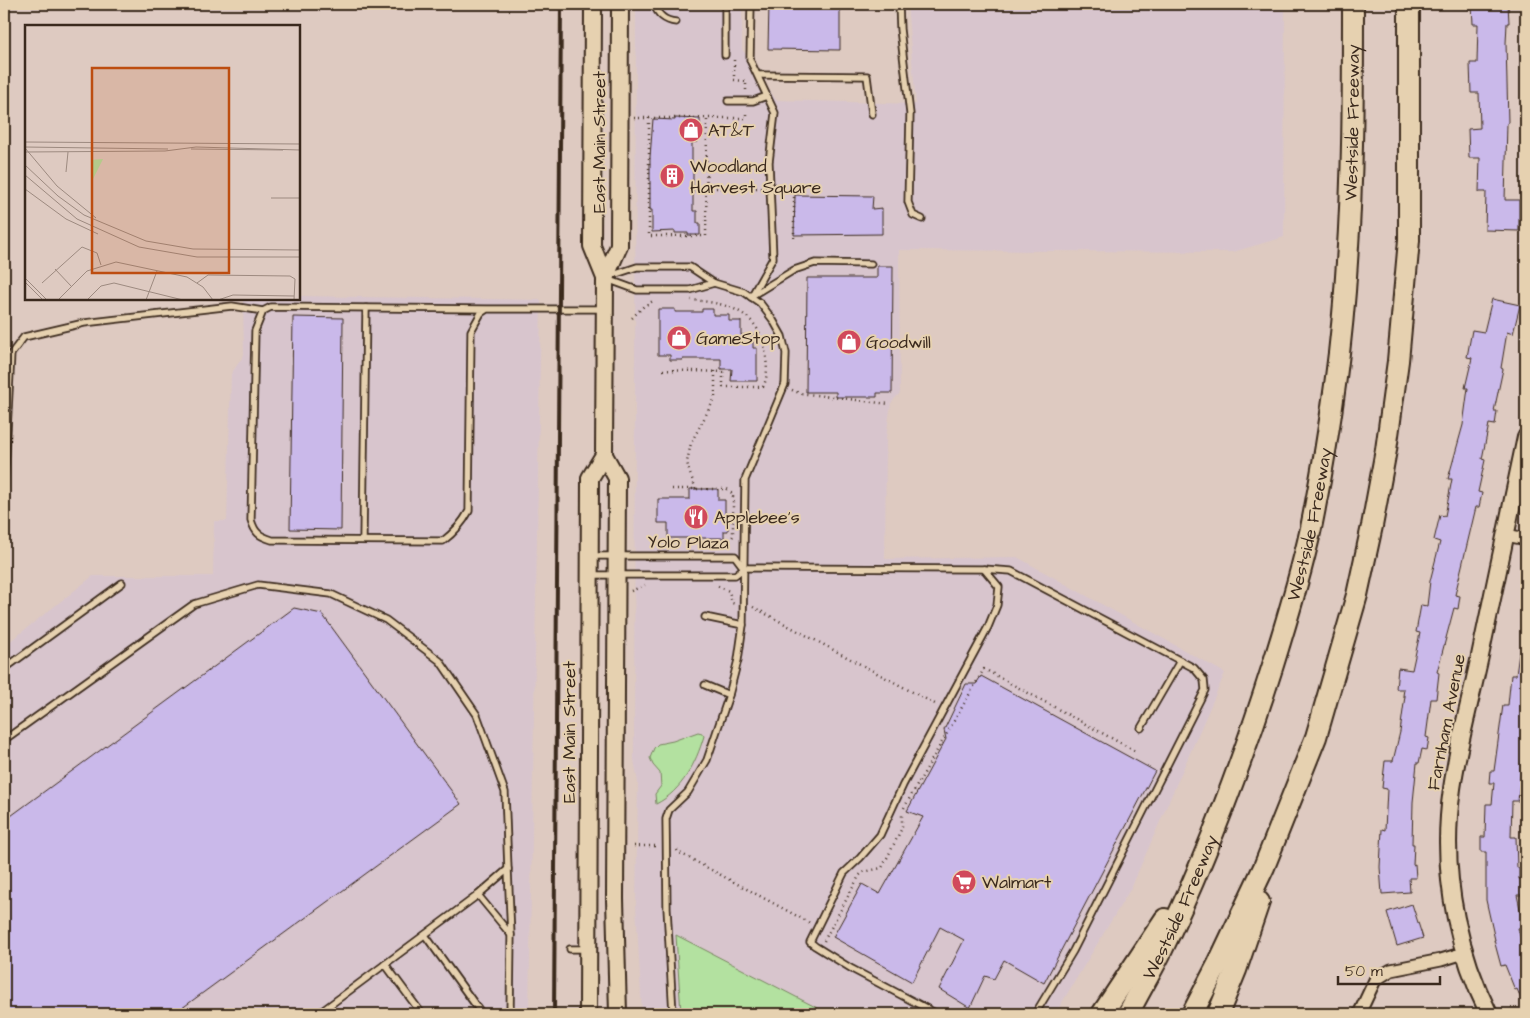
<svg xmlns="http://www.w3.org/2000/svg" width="1530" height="1018" font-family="'Architects Daughter',sans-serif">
	<rect width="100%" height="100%" fill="#decac1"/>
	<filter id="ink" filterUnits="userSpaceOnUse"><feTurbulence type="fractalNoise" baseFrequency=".02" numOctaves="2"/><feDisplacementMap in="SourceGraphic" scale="10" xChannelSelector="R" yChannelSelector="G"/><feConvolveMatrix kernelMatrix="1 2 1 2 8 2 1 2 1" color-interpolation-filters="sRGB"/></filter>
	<g filter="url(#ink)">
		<g fill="#d8c5cd">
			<polygon points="636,4 742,4 742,49 776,100 916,104 907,4 1285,4 1284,237 1233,252 899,250 900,393 891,403 886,438 885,559 1017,557 1225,673 1131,888 1055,1014 642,1014 636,905 638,783 634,759"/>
			<polygon points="299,296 541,300 529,1014 4,1014 4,646 93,576 213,576 214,521 227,521 231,374 244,355 243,299 299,299"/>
		</g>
		<g fill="#b3e1a0" stroke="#77865f">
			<path d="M698,732L702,733L704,736C696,763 682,791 656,804L655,794L661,786L660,773L653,765L650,758L654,748L658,744L673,741Z"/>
			<polygon points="676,935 829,1014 681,1014"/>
		</g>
		<g fill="#cab9ea" stroke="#3b2a1e">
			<polygon points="769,4 840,4 840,50 768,49"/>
			<polygon points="1472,4 1508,4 1509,23 1507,23 1506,43 1508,123 1507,123 1505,200 1519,200 1519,231 1485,230 1486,192 1479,192 1480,158 1469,158 1468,129 1480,128 1479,93 1471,93 1470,63 1477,63 1478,24 1473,24"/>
			<polygon points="675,118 700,119 700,129 697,130 697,142 692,142 692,164 693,165 693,211 697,211 697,223 700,223 700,235 688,235 688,233 675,233 675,231 652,232 652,210 650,210 650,157 653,119 675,120"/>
			<polygon points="795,195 873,196 872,209 882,208 882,234 794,235"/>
			<polygon points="877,266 893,266 892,393 877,393 877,397 836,397 836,392 806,392 807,278 877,278"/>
			<polygon points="1492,299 1520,305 1513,334 1507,332 1501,368 1503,369 1494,411 1497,411 1495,425 1489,424 1482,459 1485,460 1478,492 1482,493 1479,507 1476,507 1455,595 1460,596 1458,609 1454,608 1437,672 1439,673 1436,699 1431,699 1426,737 1429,738 1427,750 1422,749 1419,763 1417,763 1413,802 1412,844 1414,844 1413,865 1415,864 1416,878 1409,878 1410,892 1382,894 1380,867 1382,829 1385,830 1387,789 1382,788 1385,761 1393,761 1400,732 1405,696 1403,696 1404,689 1396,689 1398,668 1412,670 1420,633 1416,632 1421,605 1427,606 1430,581 1440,542 1434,540 1440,515 1445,516 1452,479 1448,479 1463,425 1468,388 1465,388 1472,358 1467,357 1472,330 1484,332"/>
			<polygon points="658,309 675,309 675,312 702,312 702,309 713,309 713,315 729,315 729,321 741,321 741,335 753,335 753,348 757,348 757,381 731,381 732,369 721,369 721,359 683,359 683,360 670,360 670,355 658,355"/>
			<polygon points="293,317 343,318 341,530 290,529"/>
			<polygon points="690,489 718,489 718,500 725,500 725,520 728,520 728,531 724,531 724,538 668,538 668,523 658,523 658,499 690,499"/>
			<polygon points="294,608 322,614 461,804 174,1014 4,1014 4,821"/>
			<polygon points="1519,653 1526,653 1526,737 1521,768 1518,801 1512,801 1511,837 1516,837 1517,868 1519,868 1519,879 1526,879 1526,895 1517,895 1524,927 1518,928 1526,958 1526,1010 1517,989 1515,990 1505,965 1501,966 1494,940 1495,940 1486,900 1486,852 1481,852 1481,837 1485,837 1486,804 1492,804 1494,783 1489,783 1490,771 1494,771 1503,705 1508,705 1511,675 1516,675"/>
			<polygon points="981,676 1155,771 1044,983 1004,960 994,979 985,976 970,1008 939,989 964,940 940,927 912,982 833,937 862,884 880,894 923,817 907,811 946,739 944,730 966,684 976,684"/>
			<polygon points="1412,904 1423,938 1397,946 1387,912"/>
		</g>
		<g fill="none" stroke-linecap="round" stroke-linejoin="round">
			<defs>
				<g id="lane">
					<path d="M654,4C657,14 665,21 676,22"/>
					<polyline points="899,4 900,29 910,114 908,202 913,215 922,219"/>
					<polyline points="725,55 725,4"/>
					<polyline points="758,75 867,76 872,114"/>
					<polyline points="728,101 753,101 767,96"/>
					<polyline points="610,276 637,267 690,267 714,283 744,292 760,303 773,320 782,336 786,353 785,384 745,480 743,625 738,660 729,695 707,760 688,792 669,810 666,819 667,908 673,1014"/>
					<polyline points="607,279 637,290 690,290 714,283"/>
					<polyline points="753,295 794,270 815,263 871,264"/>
					<polyline points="751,297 773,258 769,162 775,113 750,60 751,4"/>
					<path d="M487,309L271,307L263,311L255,331L251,520C255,533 259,536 272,540L443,541C455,532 462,524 469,511L471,331L481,313L487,309H603"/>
					<polyline points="4,487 11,354 24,337 84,323 232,306 263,311"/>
					<polyline points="363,540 366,308"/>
					<polyline points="591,556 735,556 744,568"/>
					<polyline points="744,568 984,569 1011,571 1194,668 1204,680 1205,690 1073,951 1035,1014"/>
					<polyline points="591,575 735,575 744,568"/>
					<polyline points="705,617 743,625"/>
					<polyline points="4,669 122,583"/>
					<polyline points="705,685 729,695"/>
					<polyline points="1141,728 1180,661"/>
					<polyline points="4,740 194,604 258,585 331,594 386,620 440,661 477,715 505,792 508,869"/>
					<polyline points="478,895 511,935"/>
					<polyline points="425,935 482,1014"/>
					<polyline points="570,949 586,949"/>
					<polyline points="385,964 422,1014"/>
					<polyline points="318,1014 478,895 508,869 511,935 510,1014"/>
					<polyline points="937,1014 852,969 815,946 810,942 844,873 860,858 880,835 903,785 988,627 997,605 999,587 984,569"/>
				</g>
				<g id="street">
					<polyline points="1506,535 1526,539"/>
					<polyline points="1359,1014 1375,980 1391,970 1441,960 1464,953"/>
				</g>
				<g id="secondary">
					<polyline points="593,4 592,246 605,278"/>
					<polyline points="588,1014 590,478 604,455"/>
					<polyline points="618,1014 615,899 617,478 604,455 605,278 619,246 620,4"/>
					<path d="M1489,1014C1459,954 1444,884 1449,816C1453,762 1469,708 1480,656C1495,583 1511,510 1526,437"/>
				</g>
				<g id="highway">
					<polyline points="1102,1014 1165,919"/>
					<path id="s1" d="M1128,1014C1138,994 1150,974 1160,954C1205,861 1242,763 1273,665C1287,620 1301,574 1311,528C1328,443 1342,348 1347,262C1353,176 1353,90 1353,4"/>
					<polyline points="1192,1014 1218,964 1264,867 1316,737 1357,595 1372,526 1386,450 1398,361 1409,240 1409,4"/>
					<polyline points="1218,1014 1236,970 1259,902"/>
				</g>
			</defs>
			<use href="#lane" stroke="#3b2a1e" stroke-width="9"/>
			<use href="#street" stroke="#3b2a1e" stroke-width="15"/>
			<use href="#secondary" stroke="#3b2a1e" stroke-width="20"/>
			<use href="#highway" stroke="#3b2a1e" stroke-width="24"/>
			<g stroke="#3b2a1e" stroke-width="2.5" stroke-dasharray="1 4" stroke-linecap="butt">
				<polyline points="734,60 734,80 746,81 746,93"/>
				<polyline points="634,118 707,118"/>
				<polyline points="649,118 649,236 706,236 707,118 746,118 746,111"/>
				<polyline points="706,188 762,188"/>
				<polyline points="780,191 794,191 794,240"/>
				<polyline points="632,318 644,306 653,301"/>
				<path d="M663,370L723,372V387H763C768,377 767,368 766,357C761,312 730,303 691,300"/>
				<polyline points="792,390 799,393 889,404"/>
				<polyline points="672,489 727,489 733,494 733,536 726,547"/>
				<polyline points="696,489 689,471 687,462 691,443 715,398 715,371"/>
				<polyline points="718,586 729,591 732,603 735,604"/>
				<polyline points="631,591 645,585"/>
				<polyline points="753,607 935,704"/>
				<polyline points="904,808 984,669 1137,752"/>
				<polyline points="634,846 658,846"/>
				<polyline points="677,850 678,852 810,923"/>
				<polyline points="824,941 859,876 863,872 882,868 902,828 902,813"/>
			</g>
			<use href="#lane" stroke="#e6d1b0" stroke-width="5.5"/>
			<use href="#street" stroke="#e6d1b0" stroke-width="11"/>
			<use href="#secondary" stroke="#e6d1b0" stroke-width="16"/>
			<use href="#highway" stroke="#e6d1b0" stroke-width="20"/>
			<polyline stroke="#3b2a1e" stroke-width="4" points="554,1014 561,4"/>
		</g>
	</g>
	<defs>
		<symbol id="shop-disc" viewBox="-11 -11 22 22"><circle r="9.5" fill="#d1495b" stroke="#e6d1b0"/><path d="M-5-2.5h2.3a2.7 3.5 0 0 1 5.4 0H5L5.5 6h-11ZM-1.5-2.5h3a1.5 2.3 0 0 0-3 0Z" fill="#fff"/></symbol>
		<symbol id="building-disc" viewBox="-11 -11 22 22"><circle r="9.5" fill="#d1495b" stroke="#e6d1b0"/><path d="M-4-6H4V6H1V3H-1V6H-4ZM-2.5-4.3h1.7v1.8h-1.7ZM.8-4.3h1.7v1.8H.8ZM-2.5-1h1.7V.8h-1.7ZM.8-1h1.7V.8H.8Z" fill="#fff"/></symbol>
		<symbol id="restaurant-disc" viewBox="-11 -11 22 22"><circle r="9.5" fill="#d1495b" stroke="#e6d1b0"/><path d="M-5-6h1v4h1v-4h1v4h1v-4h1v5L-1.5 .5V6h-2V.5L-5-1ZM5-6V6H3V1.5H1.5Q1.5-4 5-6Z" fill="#fff"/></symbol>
		<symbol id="supermarket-disc" viewBox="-11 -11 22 22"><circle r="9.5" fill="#d1495b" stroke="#e6d1b0"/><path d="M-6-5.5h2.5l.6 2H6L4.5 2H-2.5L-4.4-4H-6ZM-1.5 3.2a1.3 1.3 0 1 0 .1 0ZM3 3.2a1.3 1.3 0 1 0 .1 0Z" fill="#fff"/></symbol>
	</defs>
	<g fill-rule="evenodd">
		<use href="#shop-disc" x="677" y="116" width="28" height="28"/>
		<use href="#building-disc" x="658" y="162" width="28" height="28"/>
		<use href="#shop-disc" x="665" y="324" width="28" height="28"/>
		<use href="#shop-disc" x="835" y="328" width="28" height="28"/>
		<use href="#restaurant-disc" x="682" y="503" width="28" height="28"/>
		<use href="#supermarket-disc" x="950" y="868" width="28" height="28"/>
	</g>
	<g text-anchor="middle" stroke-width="4" stroke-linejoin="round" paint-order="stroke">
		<g font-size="18" fill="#3b2a1e" stroke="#e6d1b0">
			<text dy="6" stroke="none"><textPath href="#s1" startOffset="929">Westside Freeway</textPath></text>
			<text transform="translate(599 142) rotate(-90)" y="6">East Main Street</text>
			<text dy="6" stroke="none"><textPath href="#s1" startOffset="524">Westside Freeway</textPath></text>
			<text transform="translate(688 542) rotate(1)" y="6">Yolo Plaza</text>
			<text transform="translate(1446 722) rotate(-79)" y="6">Farnham Avenue</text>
			<text transform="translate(569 732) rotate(-90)" y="6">East Main Street</text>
			<text dy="6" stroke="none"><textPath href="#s1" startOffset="119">Westside Freeway</textPath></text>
		</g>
		<g font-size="18" fill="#3b2a1e" stroke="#e6d1b0" text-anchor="start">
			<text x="708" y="136">AT&amp;T</text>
			<text x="690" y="172">Woodland<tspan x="690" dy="21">Harvest Square</tspan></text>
			<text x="696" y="344">GameStop</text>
			<text x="866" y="348">Goodwill</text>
			<text x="714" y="523">Applebee's</text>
			<text x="982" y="888">Walmart</text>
		</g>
	</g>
	<g transform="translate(25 25)">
		<rect width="275" height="275" fill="#decac1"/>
		<path d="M78,134L66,158V135Z" fill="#b3e1a0"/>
		<path fill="none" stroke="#9d8a80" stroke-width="1" d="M0,117L275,119M0,122L143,124M0,123L32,161L71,193M166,124L258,125M0,127L140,126L171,122L275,125M0,140L33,171L59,190L121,216L168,224L275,225M41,147L43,127M0,150L52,194L114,222L172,232H275M0,164L41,194L73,209M246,173H275M30,244L46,261M0,253L22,275M0,257L18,275M17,258L57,222L72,228L76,240M172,258L183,250L265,251L270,254L269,275M33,275L62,246L91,237L162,252L178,262L188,275M62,275L76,261L89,258L158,275M121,275L132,246M193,275L208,270L269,271"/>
		<path fill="#bd4d10" fill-opacity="0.15" stroke="#bd4d10" stroke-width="2.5" d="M67,43H204V248H67Z"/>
		<rect width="275" height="275" fill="none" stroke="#3b2a1e" stroke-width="2.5"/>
	</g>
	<rect width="1530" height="1018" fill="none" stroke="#e6d1b0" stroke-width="20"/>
	<rect x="10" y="10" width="1510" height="998" fill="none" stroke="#3b2a1e" stroke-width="2" filter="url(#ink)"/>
	<path d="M1338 976v8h102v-8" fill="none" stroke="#3b2a1e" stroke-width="2.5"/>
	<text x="1345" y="976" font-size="15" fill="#3b2a1e" stroke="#e6d1b0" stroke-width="4" paint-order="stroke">50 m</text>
</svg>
